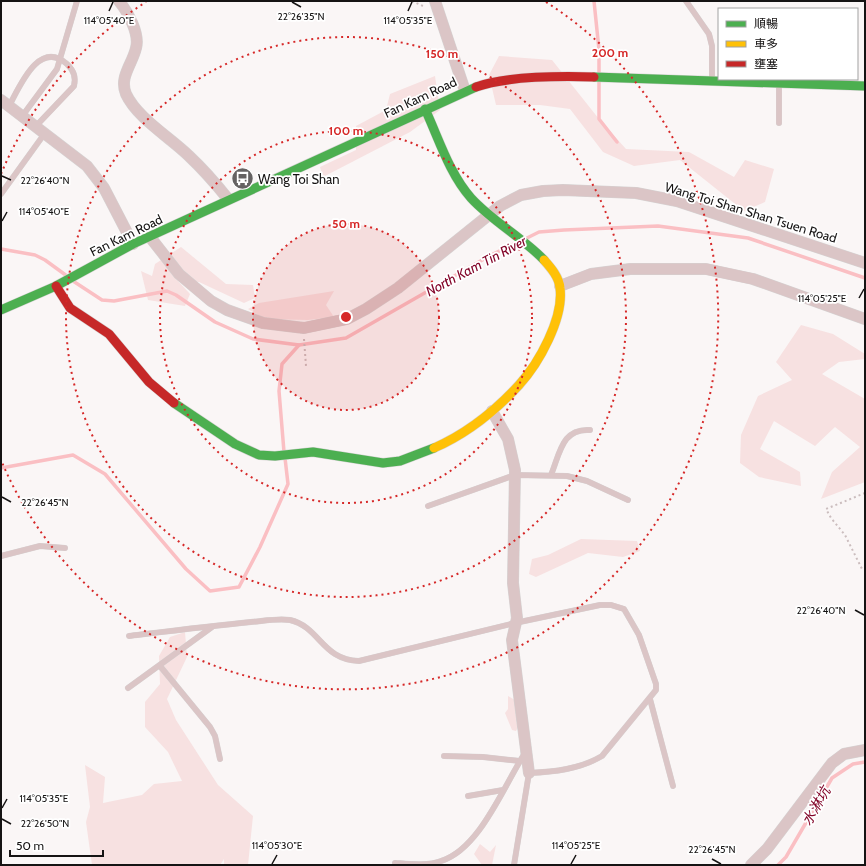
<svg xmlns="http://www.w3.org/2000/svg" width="866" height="866" font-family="Cabin,'Noto Sans TC',sans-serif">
	<rect width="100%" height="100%" fill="#faf6f6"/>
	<g fill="#f7e1e1">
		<polygon points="499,56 552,60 599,119 626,149 689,152 734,177 745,160 774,169 765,202 744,211 680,160 634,166 603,152 570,109 540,105 496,105 489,75"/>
		<polygon points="435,76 440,110 410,132 323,177 320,167 356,150 356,126 386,110 390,94"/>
		<polygon points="181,247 226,284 253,285 255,298 244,303 199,282 178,281 190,294 185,306 148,300 141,271 152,276 155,264"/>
		<polygon points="334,291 326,305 334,317 308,320 265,319 248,309 259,303"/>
		<polygon points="801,325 833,334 865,354 865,359 839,362 822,374 865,399 865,482 821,499 832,472 860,447 835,427 815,446 774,421 760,449 800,472 801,486 759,477 740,463 741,435 758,396 792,380 776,362"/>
		<polygon points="581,539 637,541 640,551 623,557 588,553 536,577 529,574 532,559 548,555"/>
		<polygon points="185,632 187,657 167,699 176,720 218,785 253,816 248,865 224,865 224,859 220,865 92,865 86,822 90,807 85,765 105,777 103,803 142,795 154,784 182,781 168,752 145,727 145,702 160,684 159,656 170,637"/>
		<polygon points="508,696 515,700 522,719 516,731 512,730 505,713 508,709"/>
		<polygon points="480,844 490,852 496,845 492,865 482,865 474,854"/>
	</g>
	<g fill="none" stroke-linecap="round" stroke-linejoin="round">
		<g stroke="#fabfc3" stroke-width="3.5">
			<polyline points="594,1 599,50 599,74"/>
			<polyline points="599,82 599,119 617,142"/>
			<polyline points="525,239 539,232 564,230 658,226 748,238 865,278"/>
			<polyline points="1,249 35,255 45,260 67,276"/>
			<polyline points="73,281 102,300 114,301 167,291 176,295 215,322 253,339 299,345 346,338 491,255 518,242"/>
			<polyline points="284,452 279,391 282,364 299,345"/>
			<polyline points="1,468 73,455 105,474 186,569 210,591 239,587 260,547 288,484 285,458"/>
			<polyline points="778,865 786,857 832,778 853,764 865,762"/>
		</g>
		<defs>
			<g id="lane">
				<polyline points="686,1 709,34 712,46 712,80"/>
				<polyline points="779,85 779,123"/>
				<path d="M9,106C20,86 39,39 67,64C74,71 76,77 74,86L36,126"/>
				<polyline points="23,115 57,69 77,1"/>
				<polyline points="1,194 45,133"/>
				<path d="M551,475C560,453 562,428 590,430"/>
				<polyline points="428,506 515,475 567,476 587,481 628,500"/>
				<polyline points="1,556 40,546 65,548"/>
				<path d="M129,636C170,631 210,626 251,622C263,621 278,618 290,620C320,627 322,660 359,661L515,623L600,605H611L624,609L639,635L656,684V690L602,756C580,769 554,772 529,773L514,865"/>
				<polyline points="160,666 210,727 215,736 220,759"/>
				<polyline points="128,688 212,627"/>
				<polyline points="650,699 673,786"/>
				<polyline points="444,756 483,757 520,761"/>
				<polyline points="468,796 503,790"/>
				<path d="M395,863C410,864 427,866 441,861C480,849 504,785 525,753"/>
			</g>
			<g id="street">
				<path d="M119,1C128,12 140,34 136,48C132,65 119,77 126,94C137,118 171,138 189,156C204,170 216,184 228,199"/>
				<polyline points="435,1 465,91"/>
				<polyline points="1,100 87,166 104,188 133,244"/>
				<polyline points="150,237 179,274 211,301 227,310 263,323 304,328 347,319 366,309 398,288 500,206 521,195 543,191 563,190 636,193 677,201 865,263"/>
				<polyline points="560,286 591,274 630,269 706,269 753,279 865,319"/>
				<polyline points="492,411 508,439 515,470 513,583 517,618 512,640 529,773"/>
				<polyline points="751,865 767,849 832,763 844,754 865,750"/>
			</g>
			<g id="fast">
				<polyline points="594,77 865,86"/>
				<path d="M425,109C439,139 449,173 471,198C493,222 522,237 544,260"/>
				<polyline points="1,310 56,286 133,244 476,87"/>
				<polyline points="174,403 235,444 259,455 275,456 313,452 383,463 400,461 434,448"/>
			</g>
			<path id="slow" d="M434,448C466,434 496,410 519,385C539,363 564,318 560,288C559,277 551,268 544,260"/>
			<g id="jam">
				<path d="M476,87C507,76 560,76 594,77"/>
				<polyline points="56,286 70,308 109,334 149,382 174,403"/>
			</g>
		</defs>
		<use href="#lane" stroke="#d5d3d3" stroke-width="6"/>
		<use href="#street" stroke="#d5d3d3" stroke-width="12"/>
		<use href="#fast" stroke="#d5d3d3" stroke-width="10"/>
		<use href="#slow" stroke="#d5d3d3" stroke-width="10"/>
		<use href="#jam" stroke="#d5d3d3" stroke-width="10"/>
		<g stroke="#cbbdbe" stroke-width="2" stroke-dasharray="2 3" stroke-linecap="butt">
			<polyline points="412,1 425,7"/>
			<polyline points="304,339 306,366"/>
			<polyline points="865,493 826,509 831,518 845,535 862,569 865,570"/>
		</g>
		<use href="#lane" stroke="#dbc5c6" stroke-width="5.5"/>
		<use href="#street" stroke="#dbc5c6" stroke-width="11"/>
		<use href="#fast" stroke="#4caf50" stroke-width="9"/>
		<use href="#slow" stroke="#ffc107" stroke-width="9"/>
		<use href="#jam" stroke="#c62828" stroke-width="9"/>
	</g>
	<path fill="none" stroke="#151313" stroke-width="1.5" d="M292,2L301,7M109,11L113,2M408,11L412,2M2,176L11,180M2,221L7,212M859,298L864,289M2,497L11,502M855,610L864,615M2,808L7,799M2,819L11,824M712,859L721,864M272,864L277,855M571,864L576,855"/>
	<circle cx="346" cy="317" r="93" fill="#d62828" fill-opacity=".12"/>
	<g fill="none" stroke="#d62828" stroke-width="2" stroke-dasharray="2 4">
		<circle cx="346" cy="317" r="93"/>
		<circle cx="346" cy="317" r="186"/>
		<circle cx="346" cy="317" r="280"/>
		<path d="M1 174A373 373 0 0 1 146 2M546 2A373 373 0 1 1 1 460"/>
	</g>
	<defs>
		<symbol id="bus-disc" viewBox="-11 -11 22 22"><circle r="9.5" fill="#656262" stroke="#fff"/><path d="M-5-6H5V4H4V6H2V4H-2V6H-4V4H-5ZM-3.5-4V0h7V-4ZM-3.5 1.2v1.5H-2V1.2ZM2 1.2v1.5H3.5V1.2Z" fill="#fff"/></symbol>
	</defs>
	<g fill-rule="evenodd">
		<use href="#bus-disc" x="230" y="166" width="25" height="25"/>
	</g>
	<g text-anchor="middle" stroke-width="3.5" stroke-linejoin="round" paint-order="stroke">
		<g font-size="13" fill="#151313" stroke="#fff">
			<text transform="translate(420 97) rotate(-25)" y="5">Fan Kam Road</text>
			<text transform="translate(751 212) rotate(17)" y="5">Wang Toi Shan Shan Tsuen Road</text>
			<text transform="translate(126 235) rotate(-26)" y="5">Fan Kam Road</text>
		</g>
		<g font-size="13" fill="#151313" stroke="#fff" text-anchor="start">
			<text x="258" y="184">Wang Toi Shan</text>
		</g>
		<g font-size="14" font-style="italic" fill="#830529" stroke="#fff">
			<text transform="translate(476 266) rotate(-28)" y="5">North Kam Tin River</text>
			<text transform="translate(816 806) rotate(-60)" y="5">水淋坑</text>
		</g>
	</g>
	<g font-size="10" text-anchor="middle" fill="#151313" stroke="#fff" stroke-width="3.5" stroke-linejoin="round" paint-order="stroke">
		<text x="301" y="20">22°26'35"N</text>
		<text x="109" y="24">114°05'40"E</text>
		<text x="408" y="24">114°05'35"E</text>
		<text x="45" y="184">22°26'40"N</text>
		<text x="44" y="215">114°05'40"E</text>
		<text x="822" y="302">114°05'25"E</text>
		<text x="45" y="506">22°26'45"N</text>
		<text x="821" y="614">22°26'40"N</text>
		<text x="44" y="802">114°05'35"E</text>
		<text x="45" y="827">22°26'50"N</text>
		<text x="277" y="849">114°05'30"E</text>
		<text x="576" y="849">114°05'25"E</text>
		<text x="712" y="853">22°26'45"N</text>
	</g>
	<circle cx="346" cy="317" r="6" fill="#d62828" stroke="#fff" stroke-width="2"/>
	<g font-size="12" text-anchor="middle" font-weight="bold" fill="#d62828" stroke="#fff" stroke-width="3.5" stroke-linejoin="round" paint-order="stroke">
		<text x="610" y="57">200 m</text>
		<text x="442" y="58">150 m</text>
		<text x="346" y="135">100 m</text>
		<text x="346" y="228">50 m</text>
	</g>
	<rect width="866" height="866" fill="none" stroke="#151313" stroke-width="4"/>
	<rect x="718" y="8" width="140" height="72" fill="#ffffff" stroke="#a1a1a1"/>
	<rect x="726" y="21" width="20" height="6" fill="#4caf50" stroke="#a1a1a1"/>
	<text x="754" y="28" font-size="12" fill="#151313">順暢</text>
	<rect x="726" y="41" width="20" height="6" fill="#ffc107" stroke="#a1a1a1"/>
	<text x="754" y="48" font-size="12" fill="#151313">車多</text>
	<rect x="726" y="61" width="20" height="6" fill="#c62828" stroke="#a1a1a1"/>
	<text x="754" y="68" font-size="12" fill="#151313">壅塞</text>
	<path d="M10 850v6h93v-6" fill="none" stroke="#151313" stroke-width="2"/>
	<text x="16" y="850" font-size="12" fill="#151313" stroke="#ffffff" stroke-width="3" paint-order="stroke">50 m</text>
</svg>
